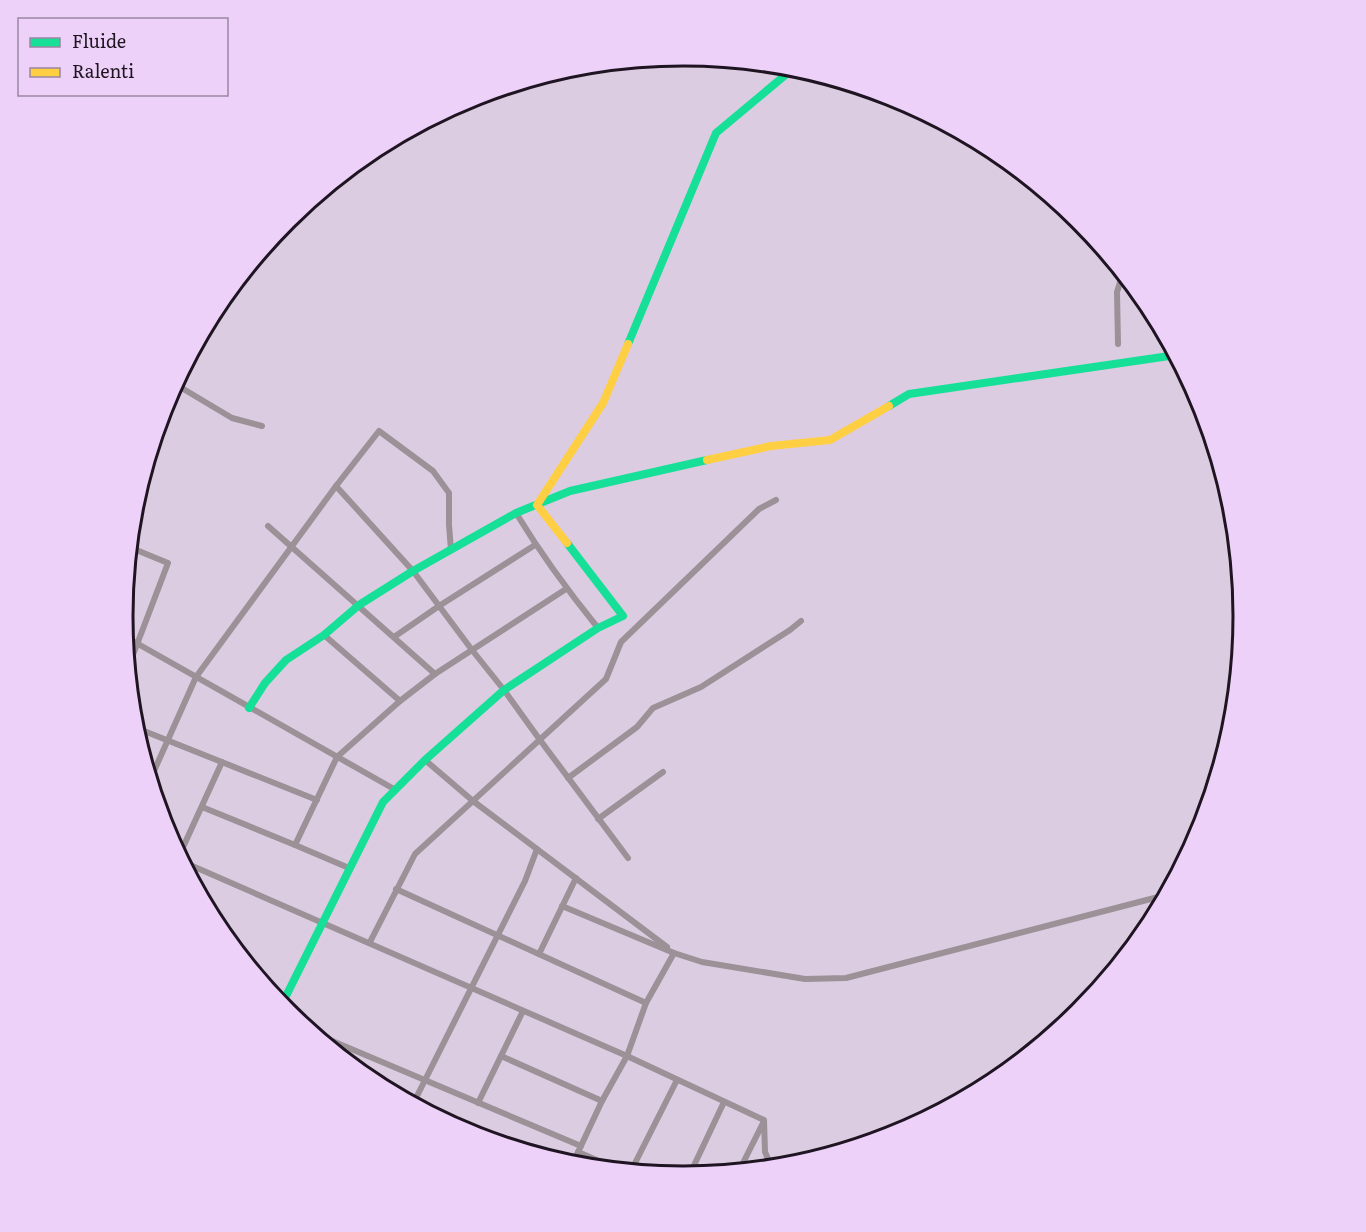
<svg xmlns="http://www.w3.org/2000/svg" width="1366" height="1232" font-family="Literata,serif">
	<rect width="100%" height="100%" fill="#dccce2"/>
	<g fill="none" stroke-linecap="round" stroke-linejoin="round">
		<g stroke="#9b9197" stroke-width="6">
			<polyline points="1118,344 1117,292 1123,273"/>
			<polyline points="175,384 232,418 262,426"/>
			<path d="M516,513C541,554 568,591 598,628"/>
			<polyline points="268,526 435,674"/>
			<polyline points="451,550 449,525 449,493 433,471 379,431 336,486 413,571 472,650 504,690 540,740 628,858"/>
			<polyline points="324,635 400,701"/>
			<polyline points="124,636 394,789"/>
			<polyline points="394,637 439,606 535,545"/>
			<polyline points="128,668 168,563 129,547"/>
			<polyline points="134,727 317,800"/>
			<polyline points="425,760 473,801 667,947"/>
			<polyline points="568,778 637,727 653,708 701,687 790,630 801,621"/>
			<polyline points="150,780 196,677 336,486"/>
			<polyline points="202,807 295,845"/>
			<polyline points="598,819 663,772"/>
			<polyline points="179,856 222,762"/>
			<polyline points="181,861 627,1056 764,1120 765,1152 769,1161 778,1167"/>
			<polyline points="349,868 295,845 337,757 400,701 435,674 566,589"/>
			<polyline points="396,889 646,1003"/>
			<polyline points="562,906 674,953 702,962 805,979 846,978 1166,895"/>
			<polyline points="370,942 415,854 606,679 621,642 759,509 776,500"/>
			<polyline points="539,954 576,878"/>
			<polyline points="311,1032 581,1146"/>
			<polyline points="501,1056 602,1101"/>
			<polyline points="478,1103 523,1011"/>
			<polyline points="413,1104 525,881 537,849"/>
			<polyline points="578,1152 620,1170"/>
			<polyline points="572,1165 602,1101 627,1056 646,1003 674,953"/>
			<polyline points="631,1171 677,1080"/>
			<polyline points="739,1171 764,1121"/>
			<polyline points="689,1176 724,1102"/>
		</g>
		<g stroke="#16e098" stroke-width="8">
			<polyline points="628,344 716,133 795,67"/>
			<polyline points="889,406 909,394 1176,355"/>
			<polyline points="249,708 265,683 286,660 324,635 359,605 413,571 516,513 570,491 707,460"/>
			<polyline points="281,1006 383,802 425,760 504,690 598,628 623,616 567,543"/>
		</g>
		<g stroke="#ffcf43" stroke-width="8">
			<polyline points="707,460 771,446 830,440 889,406"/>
			<polyline points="567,543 537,505 603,403 628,344"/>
		</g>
	</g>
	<path d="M0 0H1366V1232H0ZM133 616a550 550 0 1 1 1100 0a550 550 0 1 1-1100 0Z" fill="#edd1f8" fill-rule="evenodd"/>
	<path fill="none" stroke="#1f1522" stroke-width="3" d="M133 616a550 550 0 1 1 1100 0a550 550 0 1 1-1100 0Z"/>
	<rect x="18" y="18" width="210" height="78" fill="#edd1f8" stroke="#9b86a2" stroke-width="1.5"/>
	<rect x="30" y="38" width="30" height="9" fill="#16e098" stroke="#9b86a2" stroke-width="1.5"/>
	<text x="72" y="48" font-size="18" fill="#1f1522">Fluide</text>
	<rect x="30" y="68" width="30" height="9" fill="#ffcf43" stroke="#9b86a2" stroke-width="1.5"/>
	<text x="72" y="78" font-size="18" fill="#1f1522">Ralenti</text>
</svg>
